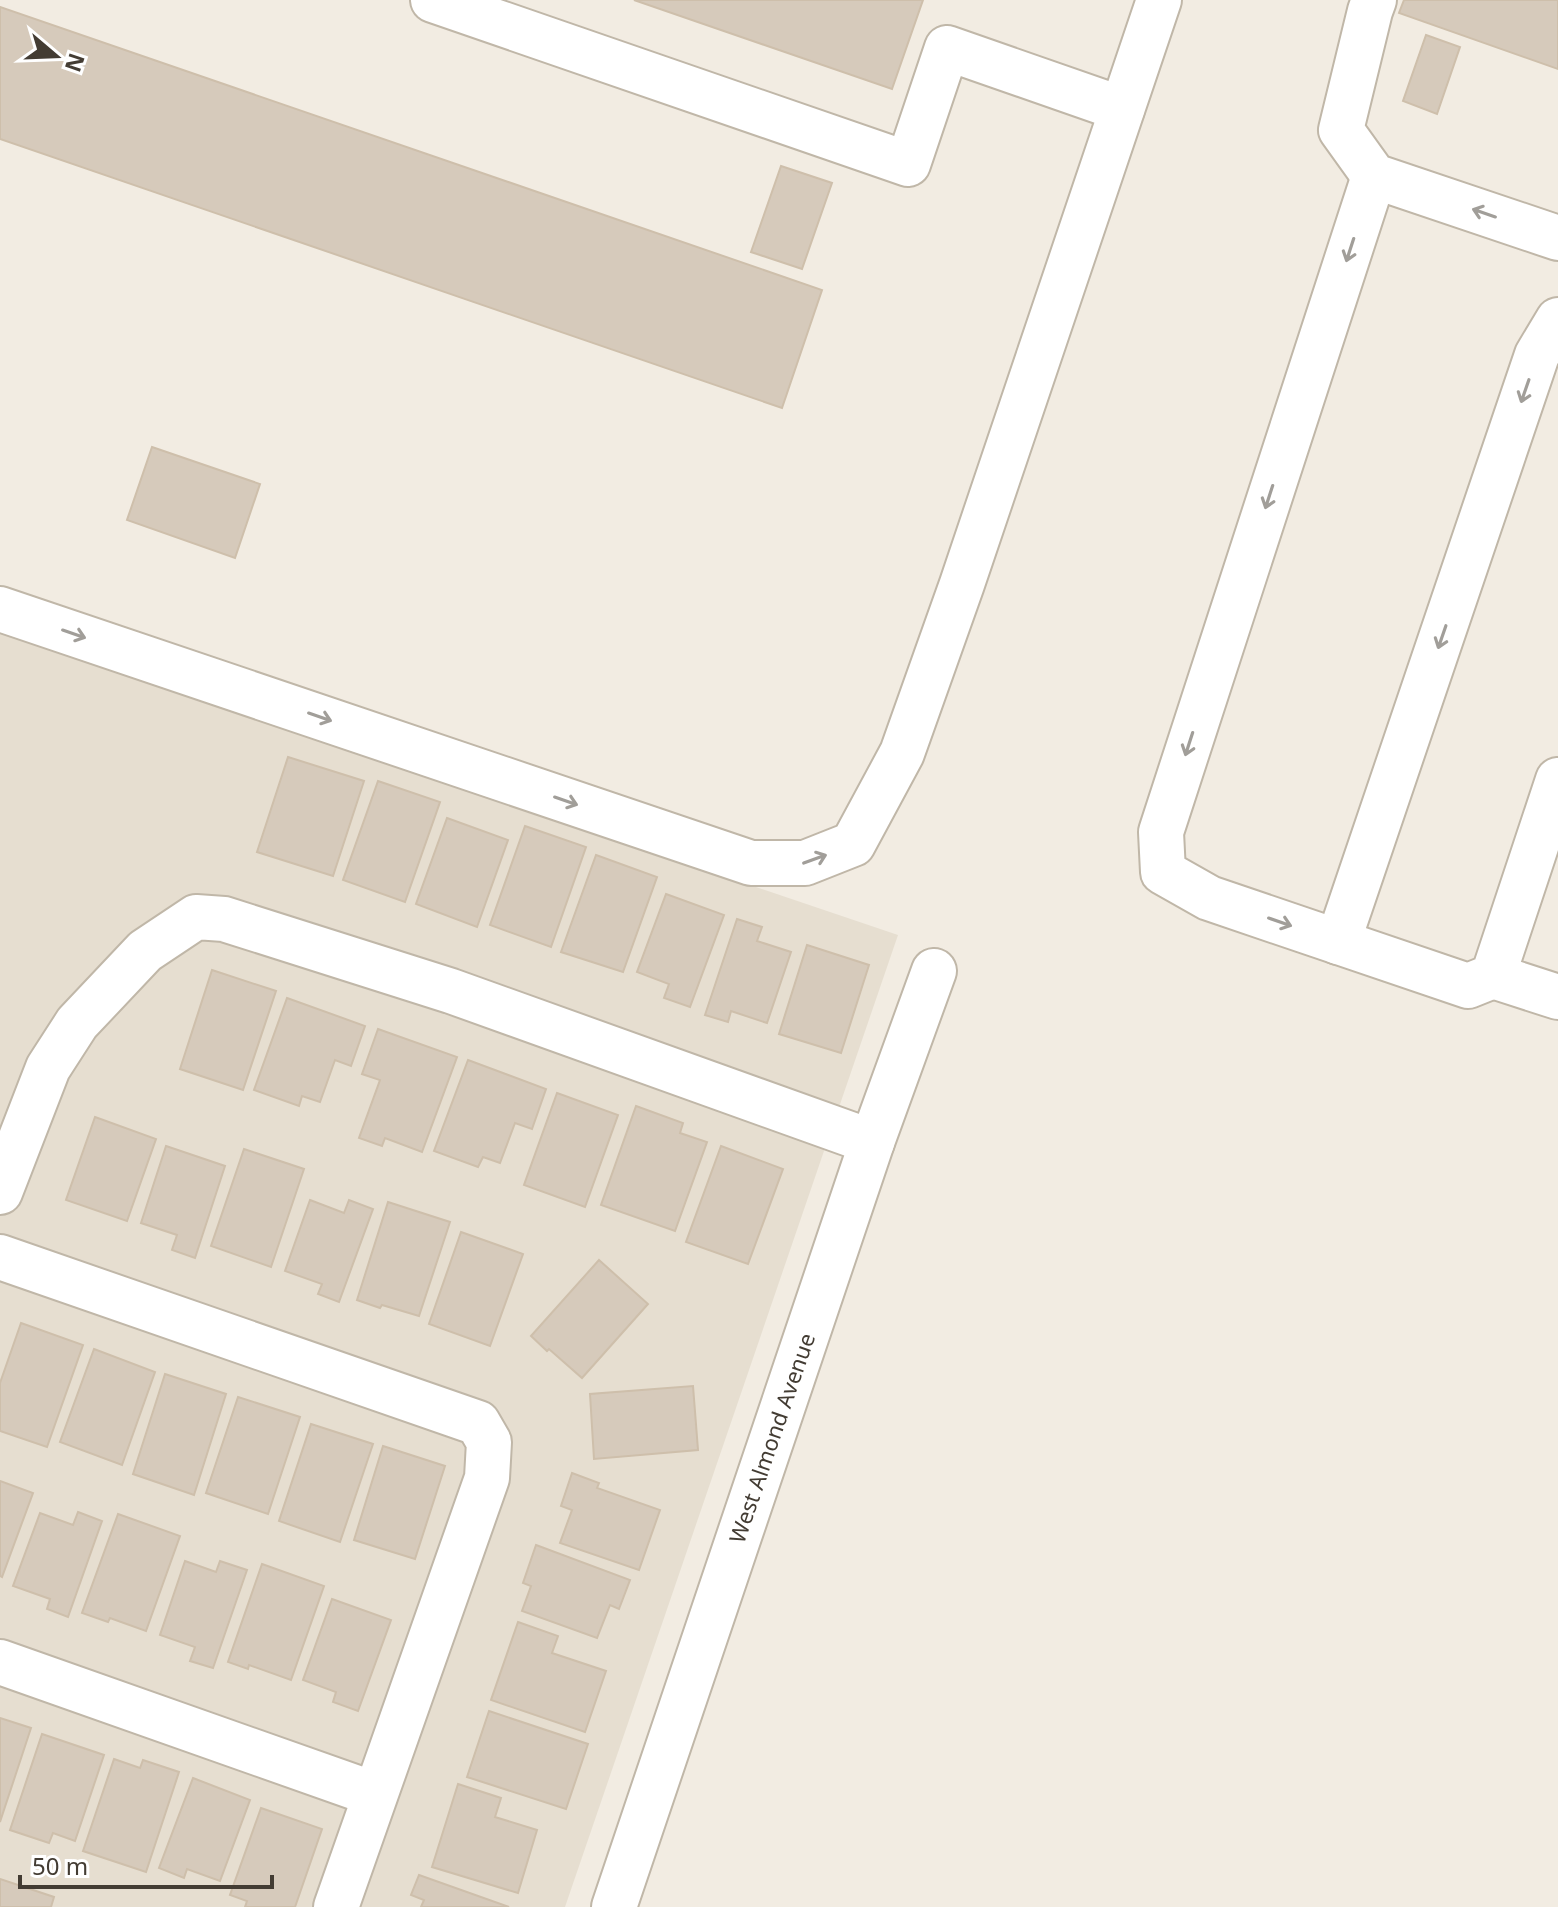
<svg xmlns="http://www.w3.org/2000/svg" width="1558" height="1907" font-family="'Noto Sans',sans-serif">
	<rect width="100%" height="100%" fill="#f2ece2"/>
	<polygon fill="#e6ded0" points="0,631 898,935 565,1907 0,1907"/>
	<g fill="#d6cabb" stroke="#cebfab" stroke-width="2">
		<polygon points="634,0 923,0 892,89"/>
		<polygon points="1404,0 1558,0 1558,69 1399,13"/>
		<polygon points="0,7 822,290 782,408 0,139"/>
		<polygon points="1426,35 1460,47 1437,114 1403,101"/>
		<polygon points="781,166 832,183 802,269 751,252"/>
		<polygon points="152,447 260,484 235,558 127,520"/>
		<polygon points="288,757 364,781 333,876 257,852"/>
		<polygon points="378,781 440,802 405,902 343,880"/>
		<polygon points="447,818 508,840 477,927 416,904"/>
		<polygon points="525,826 586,847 551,947 490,925"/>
		<polygon points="596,855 657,877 623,972 561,952"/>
		<polygon points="666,894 724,915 690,1007 664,998 669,984 637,972"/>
		<polygon points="737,919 762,927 757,941 791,952 767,1023 731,1011 728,1022 705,1015"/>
		<polygon points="807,945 869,965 841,1053 779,1034"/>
		<polygon points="212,970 276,991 243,1090 180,1069"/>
		<polygon points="287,998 365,1026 351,1066 335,1060 320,1102 302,1096 299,1106 254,1090"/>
		<polygon points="378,1029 457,1057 422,1152 385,1138 382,1146 359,1138 380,1080 362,1074"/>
		<polygon points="468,1060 546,1089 532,1129 515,1123 500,1163 483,1157 478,1167 434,1151"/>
		<polygon points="557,1093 618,1115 585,1207 524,1185"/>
		<polygon points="636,1106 683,1123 680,1133 707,1142 675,1231 601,1205"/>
		<polygon points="95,1117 156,1139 127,1221 66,1200"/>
		<polygon points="166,1146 225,1166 195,1258 172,1250 177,1235 141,1223"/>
		<polygon points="721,1146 783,1169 748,1264 686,1242"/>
		<polygon points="244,1149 304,1169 271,1267 211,1246"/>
		<polygon points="310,1200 344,1213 349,1200 373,1209 339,1302 318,1294 322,1284 285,1271"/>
		<polygon points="388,1202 450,1222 419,1316 382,1305 380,1308 357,1300"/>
		<polygon points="461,1232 523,1254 490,1346 429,1324"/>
		<polygon points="599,1260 648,1304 582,1378 549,1349 547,1351 531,1336"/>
		<polygon points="21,1323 83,1345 47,1447 0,1431 0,1383"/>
		<polygon points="94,1349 155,1372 122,1465 60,1442"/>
		<polygon points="165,1374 226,1394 194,1495 133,1474"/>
		<polygon points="693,1386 698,1450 594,1459 590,1394"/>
		<polygon points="238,1397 300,1417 268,1514 206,1493"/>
		<polygon points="311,1424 373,1444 340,1542 279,1521"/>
		<polygon points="383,1446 445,1466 415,1559 354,1540"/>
		<polygon points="572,1473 599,1483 597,1488 660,1510 639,1570 560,1543 572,1510 561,1506"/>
		<polygon points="0,1481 33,1493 2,1577 0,1576"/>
		<polygon points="78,1512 102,1521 68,1617 47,1609 50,1599 13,1586 40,1513 73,1525"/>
		<polygon points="118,1514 180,1536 146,1631 110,1618 108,1622 82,1613"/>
		<polygon points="536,1545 630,1580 619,1609 610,1605 597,1638 522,1611 531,1586 523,1583"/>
		<polygon points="185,1561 216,1572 220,1561 247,1570 213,1668 190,1661 195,1647 160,1635"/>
		<polygon points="262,1564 324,1586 291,1680 249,1665 248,1669 228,1662"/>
		<polygon points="332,1599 391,1620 358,1711 333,1702 336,1692 303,1680"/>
		<polygon points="518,1622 558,1636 552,1653 606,1671 585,1732 491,1700"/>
		<polygon points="489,1711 588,1744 566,1809 467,1777"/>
		<polygon points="0,1718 31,1728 0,1822"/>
		<polygon points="42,1734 104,1755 75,1841 53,1833 49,1843 10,1830"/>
		<polygon points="114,1759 140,1768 143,1760 179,1772 146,1872 83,1851"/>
		<polygon points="193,1778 250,1800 220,1881 187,1869 184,1878 159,1868"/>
		<polygon points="458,1784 501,1798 495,1817 537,1830 518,1893 432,1867"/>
		<polygon points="261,1808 322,1829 295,1907 245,1907 247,1901 230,1895"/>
		<polygon points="419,1875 509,1907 421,1907 424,1900 411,1895"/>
		<polygon points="0,1879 54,1897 51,1907 0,1907"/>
	</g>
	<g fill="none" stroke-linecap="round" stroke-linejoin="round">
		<defs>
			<g id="minor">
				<polyline points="433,0 908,164 947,48 1122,109"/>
				<polyline points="1374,0 1370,11 1341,130 1374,176 1558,238"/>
				<polyline points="1374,176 1161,832 1163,872 1209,898 1468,986 1493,976 1558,780"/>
				<polyline points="0,609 751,863 805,863 853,844 902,753 962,584 1159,0"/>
				<polyline points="1338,942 1537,355 1558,320"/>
				<polyline points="1493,976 1558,997"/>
				<polyline points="0,1192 48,1068 77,1023 145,951 196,917 224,919 451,991 872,1142"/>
				<polyline points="0,1257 478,1423 489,1442 487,1478 336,1907"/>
				<polyline points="0,1662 374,1794"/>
				<polyline points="614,1907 872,1142 934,971"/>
			</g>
		</defs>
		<use href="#minor" stroke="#c0b7a8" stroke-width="48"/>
		<use href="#minor" stroke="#fff" stroke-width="44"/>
	</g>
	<defs><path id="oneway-shaft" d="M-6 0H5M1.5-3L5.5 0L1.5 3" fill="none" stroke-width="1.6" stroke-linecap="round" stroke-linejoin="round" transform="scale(2)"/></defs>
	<g stroke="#a19e99">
		<use href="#oneway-shaft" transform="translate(1484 213) rotate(-161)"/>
		<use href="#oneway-shaft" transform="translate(1350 250) rotate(108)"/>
		<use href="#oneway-shaft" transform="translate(1525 391) rotate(109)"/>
		<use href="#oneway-shaft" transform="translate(1269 497) rotate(108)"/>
		<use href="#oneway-shaft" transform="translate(74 634) rotate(19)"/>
		<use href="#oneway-shaft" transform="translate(1442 637) rotate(109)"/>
		<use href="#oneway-shaft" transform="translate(320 717) rotate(19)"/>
		<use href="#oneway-shaft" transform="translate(1189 744) rotate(108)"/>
		<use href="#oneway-shaft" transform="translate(566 801) rotate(19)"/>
		<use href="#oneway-shaft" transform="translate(815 859) rotate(-20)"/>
		<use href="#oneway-shaft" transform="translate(1280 922) rotate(19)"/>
	</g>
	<g text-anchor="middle" stroke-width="7" stroke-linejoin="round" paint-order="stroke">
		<g font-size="22" fill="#433c33" stroke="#fff">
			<text transform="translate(772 1438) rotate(-71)" y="8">West Almond Avenue</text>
		</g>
	</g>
	<g transform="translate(56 56) rotate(109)" stroke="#ffffff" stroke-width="6" paint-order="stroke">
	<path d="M0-6L14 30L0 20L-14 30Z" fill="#433c33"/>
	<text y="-12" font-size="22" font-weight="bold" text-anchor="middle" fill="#433c33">N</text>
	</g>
	<path d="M20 1875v12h252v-12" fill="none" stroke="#433c33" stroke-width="4"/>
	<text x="32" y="1875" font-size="24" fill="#433c33" stroke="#ffffff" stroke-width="6" paint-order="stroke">50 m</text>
</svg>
